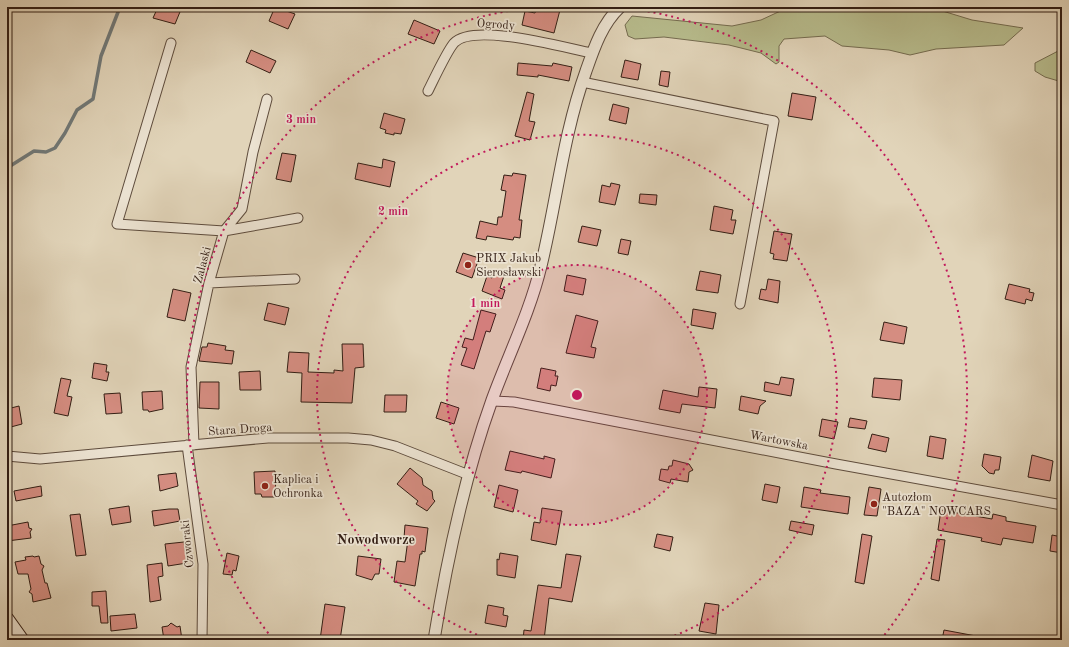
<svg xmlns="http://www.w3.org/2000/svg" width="1069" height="647" viewBox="0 0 1069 647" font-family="'Old Standard TT',serif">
<rect width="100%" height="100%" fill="#e1d4b9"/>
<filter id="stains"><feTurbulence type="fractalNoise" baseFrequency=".005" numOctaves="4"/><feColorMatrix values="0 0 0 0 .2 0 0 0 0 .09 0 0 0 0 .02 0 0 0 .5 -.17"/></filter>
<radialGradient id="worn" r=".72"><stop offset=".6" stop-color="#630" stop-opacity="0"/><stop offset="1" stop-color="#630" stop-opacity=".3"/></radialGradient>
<path fill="#b7bb8c" stroke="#756c50" d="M789,7H908L936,9L972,20L1023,28L1004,45L936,49L910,55L889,50L842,46L825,36L784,39L779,46V62L776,64L761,53L729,45L664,37L635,39L628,36L625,25L632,16L732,26L761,20Z
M1062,49V82L1045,77L1035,71V63Z"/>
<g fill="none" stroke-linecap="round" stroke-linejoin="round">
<path stroke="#717978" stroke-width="3.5" d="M7,168L34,151L46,152L55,148L65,133L77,110L93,99L101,56L120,7"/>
</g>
<path fill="#d58d81" stroke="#331e14" d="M158,7H182L175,24L153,18Z
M275,7L295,14L288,29L269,21Z
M537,7H547L560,10L554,33L522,25L525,11L535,13Z
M414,20L440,31L434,44L408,34Z
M251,50L276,61L270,73L246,62Z
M625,60L641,64L638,80L621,77Z
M518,63L552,66L553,63L572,67L569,81L538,75V77L517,75Z
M661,71L670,72L668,87L659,85Z
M527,92L534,94L529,121L535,122L530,140L515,136Z
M792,93L816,97L812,120L788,116Z
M613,104L629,108L626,124L609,120Z
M384,113L405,119L401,134L394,133V135L385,133L386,130L380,128Z
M282,153L296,155L291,182L276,179Z
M383,159L395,162L390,187L355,179L358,163L382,168Z
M513,173L526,175L519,220H522L520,238L514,237L513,240L487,236L486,240L476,238L480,221L497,225L498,217H502L506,191L501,190L504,175L512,176Z
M611,183L620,185L615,205L599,202L602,185L610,187Z
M640,194L657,195L656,205L639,203Z
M714,206L733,210L731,220H736L733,234L710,230Z
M582,226L601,230L597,246L578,242Z
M774,231L792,234L787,261L773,259L774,254L770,253Z
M621,239L631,241L628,255L618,253Z
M463,253L479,258L472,278L456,272Z
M700,271L721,275L718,293L696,290Z
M494,273L504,276L500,288L505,290L502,299L482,291L487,276L492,278Z
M567,275L586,279L583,295L564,291Z
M768,279L780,281L778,303L759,299L761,289L766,290Z
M1009,284L1030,289L1029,292L1034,293L1032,301L1026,299L1025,304L1005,299Z
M173,289L191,293L185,321L167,317Z
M268,303L289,308L285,325L264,320Z
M693,309L716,313L713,329L691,325Z
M481,310L496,314L490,332L486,331L474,369L461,365L467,348L462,347L465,338L473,340Z
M576,315L598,321L591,347L596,348L594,358L566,353Z
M884,322L907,327L904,344L880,340Z
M208,343L226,346L225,350L234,351L232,364L199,361L202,347H207Z
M342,344H363L364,367L355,368L352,403L301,402L302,373L287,372L289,352L309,353L308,372L334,373V370L343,371Z
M94,363L107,365L106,372H109L107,381L92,378Z
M541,368L556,371L555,376H558L556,386L551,385L550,391L537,388Z
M260,371L261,390H240L239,372Z
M781,377L794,379L791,396L764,391L765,382L779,385Z
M61,378L71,380L67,396L72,397L68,416L54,413Z
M874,378L902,380L900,400L872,397Z
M200,382H219V409L199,408Z
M699,387L717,389L715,408L682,404L680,413L659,409L663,390L698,397Z
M162,391L163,409L149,412L148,410H143L142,392Z
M120,393L122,413L106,414L104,394Z
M385,395H407L406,412H384Z
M741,396L766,401L760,406L758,414L739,410Z
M441,402L459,408L454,424L436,418Z
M19,406L22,424L7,428V409Z
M850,418L867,421L865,429L848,427Z
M822,419L838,422L834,439L819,436Z
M872,434L889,438L886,452L868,448Z
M930,436L946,439L943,459L927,456Z
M510,451L544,459V456L555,459L551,478L522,471L521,473L505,470Z
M984,454L1001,457L999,470H995L994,474L989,473L982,466Z
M1032,455L1053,461L1050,481L1028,477Z
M673,460L689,464L693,470L689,472L688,482L671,479L670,483L659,480L661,469L668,470L669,466H672Z
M410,468L422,478L423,485L432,491L433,499L435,501L427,511L416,504L418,501L397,484Z
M275,471L276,497H262L261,494H255L254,472Z
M176,473L178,486L160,491L158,475Z
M765,484L780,487L777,503L762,500Z
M499,485L518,490L513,512L494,507Z
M41,486L42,496L16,501L14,491Z
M804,487L821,490L820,493L850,497L848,514L801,507Z
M869,487L881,489L877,516L864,515Z
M129,506L131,522L112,525L109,509Z
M542,508L562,511L556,545L531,540L534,522L540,523Z
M169,509H178L180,521L154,526L152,511Z
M941,510L992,519L993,514L1006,517V521L1036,526L1033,543L1003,538L1001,545L981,541L982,538L938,530Z
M80,514L86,555L76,556L70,515Z
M791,521L814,525L812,535L789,530Z
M28,522L29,528L32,529L30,532L31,538L7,541V526Z
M405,525L428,528L425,552L422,551V554H420L415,586L394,582L397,561L405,562L408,539L404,538Z
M657,534L673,537L670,551L654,547Z
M862,534L872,536L864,584L855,582Z
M1052,535L1062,537V553L1050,551Z
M937,539L945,540L939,581L931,579Z
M184,542L187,563L168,566L165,544Z
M227,553L239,556L236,571L233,570L232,575L223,574Z
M500,553L518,556L515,578L497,575V559L499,560Z
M566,554L581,556L572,602L549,598L544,640H523L524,630L531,631L538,585L561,588Z
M33,556L34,557L39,556L41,564L44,566L42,570L45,583H47L51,598L33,602L32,594L29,592L31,589L28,574H18L15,562L26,560L25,557Z
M358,556L381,559L379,574H375L372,580L356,575Z
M162,563L163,576L158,577L161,600L150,602L147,565Z
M106,591L108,623H101L99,606H92V592Z
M705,603L719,605L716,634L699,631Z
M325,604L345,607L340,640H320Z
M488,605L504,608L503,615L508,616L506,627L485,623Z
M135,614L137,628L111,631L110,616Z
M171,623L177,627L180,626L182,640H164L162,627L168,626Z
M944,630L976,636V640H942Z"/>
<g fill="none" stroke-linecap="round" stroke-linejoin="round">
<defs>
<path id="minor" d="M171,43L117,224L224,231L298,218
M582,82L774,121L740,304
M428,91C434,79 447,51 454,43C474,22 565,48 592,53
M209,283L295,279
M492,401L514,402L836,464L1062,505
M187,445L203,564L202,640
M194,445L191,367L209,283L224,231L242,209L253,152L267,99
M7,456L40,459L268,438H348L371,440L395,446L469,475"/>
<path id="tertiary" d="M434,640C447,559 464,478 492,400C508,356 530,312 541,266C557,200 563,135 586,71C594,48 602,24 620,7"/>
<path id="secondary" d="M7,619L22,640"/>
</defs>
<use href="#minor" stroke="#5e4c3d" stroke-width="11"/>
<use href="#tertiary" stroke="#5e4c3d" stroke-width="13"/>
<use href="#secondary" stroke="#331e14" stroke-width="15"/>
<use href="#minor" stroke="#ece3d2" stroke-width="9"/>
<use href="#tertiary" stroke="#ece3d2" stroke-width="11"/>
<use href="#secondary" stroke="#ece3d2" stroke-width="13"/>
</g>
<circle cx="577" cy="395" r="130" fill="#c2185b" fill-opacity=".12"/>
<g fill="none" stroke="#c2185b" stroke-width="2" stroke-dasharray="2 4">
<circle cx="577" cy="395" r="130"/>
<path d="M488 639A260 260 0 1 1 666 639"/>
<path d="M272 638A390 390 0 0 1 536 7M618 7A390 390 0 0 1 882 638"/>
</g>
<g fill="#8f2418" stroke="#ece3d2" stroke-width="1.5">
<circle cx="468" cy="265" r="4"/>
<circle cx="265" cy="486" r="4"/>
<circle cx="874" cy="504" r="4"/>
</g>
<g text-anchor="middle" stroke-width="3.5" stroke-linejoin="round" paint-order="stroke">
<g font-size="12" fill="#331e14" stroke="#ece3d2">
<text transform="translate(496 24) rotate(4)" y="4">Ogrody</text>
<text transform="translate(202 265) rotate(-75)" y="4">Zalaski</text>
<text transform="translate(240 429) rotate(-4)" y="4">Stara Droga</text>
<text transform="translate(779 440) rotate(11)" y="4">Wartowska</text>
<text transform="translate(187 544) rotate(-96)" y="4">Czworaki</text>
</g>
<g font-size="12" fill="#331e14" stroke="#ece3d2" text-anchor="start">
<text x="476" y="262">PRIX Jakub<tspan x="476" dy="14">Sierosławski</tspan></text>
<text x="273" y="483">Kaplica i<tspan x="273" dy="14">Ochronka</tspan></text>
<text x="882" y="501">Autozłom<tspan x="882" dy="14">"BAZA" NOWCARS</tspan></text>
</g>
<g font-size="14" font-weight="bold" fill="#331e14" stroke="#ece3d2">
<text x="376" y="544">Nowodworze</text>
</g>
</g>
<circle cx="577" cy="395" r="6" fill="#c2185b" stroke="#ece3d2" stroke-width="2"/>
<g font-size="12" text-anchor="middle" font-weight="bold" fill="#c2185b" stroke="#ece3d2" stroke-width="3.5" stroke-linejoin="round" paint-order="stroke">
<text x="301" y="123">3 min</text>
<text x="393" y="215">2 min</text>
<text x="485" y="307">1 min</text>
</g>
<rect width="1069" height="647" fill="none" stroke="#e1d4b9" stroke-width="24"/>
<rect x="8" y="8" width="1053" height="631" fill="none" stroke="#331e14" stroke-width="2"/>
<rect x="12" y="12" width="1045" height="623" fill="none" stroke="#331e14"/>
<rect width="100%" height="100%" filter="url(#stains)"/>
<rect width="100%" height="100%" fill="url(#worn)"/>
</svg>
